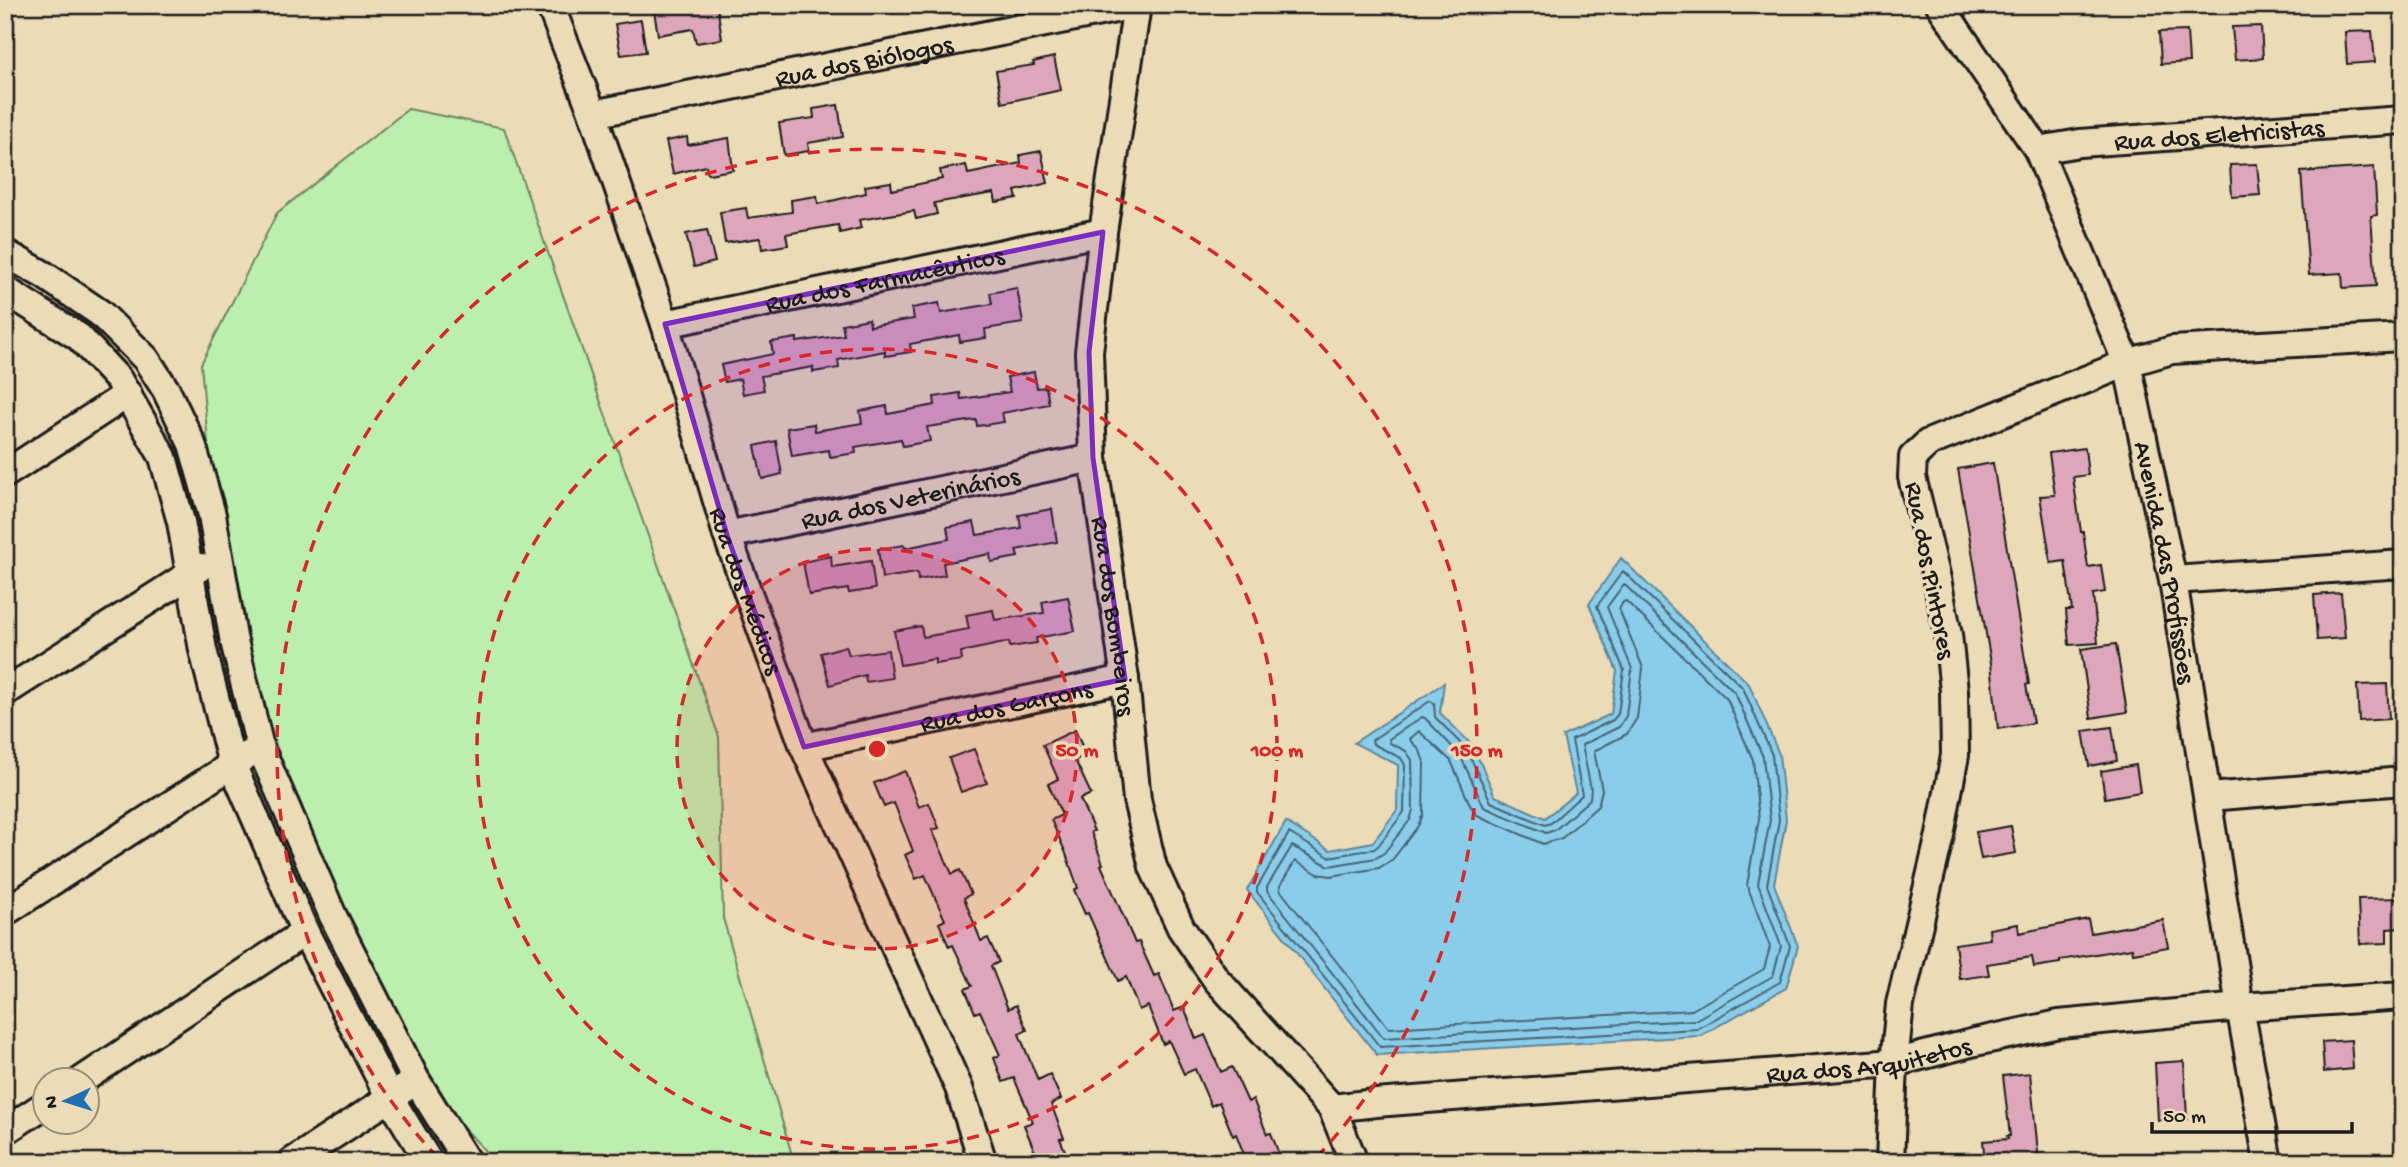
<svg xmlns="http://www.w3.org/2000/svg" width="2408" height="1167" viewBox="0 0 2408 1167" font-family="'Gochi Hand',sans-serif">
<rect width="100%" height="100%" fill="#ecdbb7"/>
<filter id="ink" filterUnits="userSpaceOnUse"><feTurbulence type="fractalNoise" baseFrequency=".0143" numOctaves="2"/><feDisplacementMap in="SourceGraphic" scale="14" xChannelSelector="R" yChannelSelector="G"/><feConvolveMatrix kernelMatrix="1 2 1 2 8 2 1 2 1" color-interpolation-filters="sRGB"/></filter>
<g filter="url(#ink)">
<path fill="#bceead" stroke="#6c8564" stroke-width="2" d="M408,109L504,128L719,737L723,918L794,1162H495L434,1094L333,885L254,734L213,501L201,364L277,213Z"/>
<path fill="#8acdeb" stroke="#5e8698" stroke-width="2" d="M1621,558L1749,684L1779,754L1786,820L1774,884L1798,946L1786,988L1700,1036L1377,1055L1247,890L1286,822L1330,850L1373,842L1397,810L1398,765L1354,743L1444,683L1440,713L1473,746L1495,796L1545,818L1576,793L1563,736L1611,714L1617,671L1589,604Z"/>
<g fill="none" stroke-linecap="round" stroke-linejoin="round">
<path stroke="#48636f" stroke-width="2" d="M1623,571L1743,688L1772,755L1779,820L1767,885L1790,946L1780,982L1697,1029L1380,1047L1257,892V888L1289,833L1329,857L1374,849L1378,846L1404,812L1405,765L1401,758L1373,744L1372,740L1430,701L1434,703L1435,717L1467,750L1491,802L1545,825L1551,823L1582,795L1572,740L1613,720L1618,714L1624,670L1597,606Z
M1624,584L1735,693L1763,757L1770,820L1758,884L1781,946L1773,976L1695,1020L1384,1038L1267,891V887L1292,846L1329,866L1376,858L1384,853L1410,820L1413,810L1412,760L1406,751L1390,743L1389,739L1422,717L1425,718L1460,755L1484,807L1546,833L1555,830L1590,799L1591,789L1582,745L1619,727L1626,716L1632,669L1607,607Z
M1626,601L1727,699L1753,760L1759,819L1747,885L1770,947L1764,969L1692,1010L1389,1028L1280,890V886L1295,861L1318,874L1331,876L1379,868L1393,859L1418,826L1423,814L1424,762L1420,751L1410,739L1419,731L1451,761L1471,807L1477,815L1543,844L1562,838L1598,806L1602,790L1594,751L1627,734L1637,718L1643,668L1619,609L1623,602Z"/>
</g>
<path fill="#dea6bb" stroke="#1c1c1c" stroke-width="2" d="M653,5H681L682,9L717,5L722,39L696,43L693,29L658,35Z
M641,20L646,52L621,55L615,24Z
M2261,26L2263,58L2235,60L2232,27Z
M2187,31L2189,62L2161,64L2159,32Z
M2372,31L2375,62L2347,64L2345,32Z
M1054,57L1061,90L1002,103L996,71L1034,65L1033,62Z
M838,105L843,137L808,143L809,151L784,155L779,123L814,118L813,109Z
M687,137L688,145L729,138L733,170L708,174L706,166L673,174L666,141Z
M1041,151L1048,183L1015,191L1017,198L996,202L994,193L934,203L937,214L916,219L914,211L859,220L861,228L840,233L838,225L786,234L788,245L762,249L760,238L725,243L720,212L746,208L748,218L792,212L791,200L817,196L818,204L866,193L865,186L891,182L892,190L942,179L940,170L966,165L968,174L1021,163L1020,155Z
M2257,164L2260,195L2232,197L2230,165Z
M2374,167L2377,215L2371,216L2376,286L2343,288L2342,273L2309,275L2301,172Z
M707,230L715,262L694,267L686,234Z
M1017,288L1023,323L985,329L986,338L960,342L959,335L910,344L911,352L885,356V351L838,360L839,368L813,372V367L761,376L764,390L743,394L740,379L725,382L721,365L773,354L771,342L797,338V342L844,335L842,324L869,319L870,326L914,319L912,308L939,303L941,313L992,304L990,293Z
M1034,372L1037,388L1046,387L1049,404L1002,413L1004,422L977,426L976,420L927,427L930,441L903,446L901,439L855,447L856,453L830,457L829,450L792,456L787,428L814,424L815,431L862,423L860,411L887,406L888,414L935,405L934,397L960,393L961,399L1010,392L1007,377Z
M776,441L782,474L762,479L755,446Z
M2085,448L2088,475L2073,477L2081,532H2083L2088,567L2101,565L2105,592L2093,594L2098,643L2069,645L2066,610H2072L2065,561L2051,563L2040,496L2055,495L2049,453Z
M1993,463L2029,684L2026,685L2033,723L1998,729L1991,663L1958,469Z
M1052,509L1057,542L1016,550L1018,557L991,562L990,554L943,563L945,575L918,580L917,573L882,578L878,549L904,545L905,548L949,539L947,527L974,522L977,535L1021,528L1019,515Z
M831,556L832,567L871,561L875,589L849,593L848,589L809,595L803,562Z
M2341,593L2345,638L2317,640L2314,595Z
M1068,597L1075,631L1036,638L1037,643L1010,647L1009,642L961,652L962,660L935,664V659L900,665L894,631L921,626L923,637L969,629L966,615L993,610L995,620L1044,613L1042,602Z
M2116,644L2127,712L2091,718L2081,649Z
M846,646L849,655L888,650L892,678L866,682L865,675L830,685L821,653Z
M2387,684L2389,719L2359,721L2357,685Z
M2112,727L2117,761L2089,766L2083,731Z
M1075,730L1086,755L1075,760L1091,794L1080,799L1094,831L1091,832L1103,864L1101,865L1135,943L1139,942L1154,976L1159,974L1174,1011L1184,1007L1196,1039L1205,1035L1221,1072L1232,1067L1248,1102L1253,1099L1267,1134L1271,1133L1282,1162H1247L1236,1134L1233,1136L1219,1102L1211,1106L1195,1069L1184,1074L1169,1041L1163,1044L1148,1006L1139,1010L1126,977L1118,981L1088,913L1085,914L1074,890L1078,888L1065,851L1051,820L1062,815L1048,784L1058,779L1043,745Z
M974,749L987,783L961,792L949,758Z
M2136,765L2140,792L2105,798L2101,771Z
M905,771L919,807L929,803L939,828L932,830L952,874L960,870L971,894L964,898L981,941L988,938L999,962L991,966L1008,1009L1016,1005L1027,1030L1019,1034L1038,1080L1050,1074L1061,1099L1051,1104L1064,1138L1060,1139L1070,1162H1039L1024,1125L1033,1122L1014,1078L1003,1082L994,1058L1000,1055L980,1011L975,1013L965,989L972,986L953,945L949,947L939,923L945,920L925,875L916,879L905,855L913,851L894,803L884,807L874,783Z
M2011,826L2016,853L1981,859L1976,832Z
M2403,898V928L2387,929V943L2360,944L2358,899Z
M2088,919L2091,933L2163,920L2168,947L2133,953L2132,948L2060,960V963L2034,967L2032,957L1987,964L1989,975L1960,979L1955,944L1990,939L1989,929L2018,924L2019,933Z
M2351,1040L2353,1069L2324,1072L2322,1042Z
M2184,1061L2187,1119L2158,1120L2155,1063Z
M2030,1073L2039,1162H1985L1983,1141L2008,1139L2007,1136H2010L2003,1076Z"/>
<g fill="none" stroke-linecap="round" stroke-linejoin="round">
<defs>
<g id="street">
<path id="s1" d="M550,5L593,114L665,324L727,535L804,747L959,1088L983,1162"/>
<path id="s2" d="M1137,5L1103,232L1089,352L1093,458L1125,679L1137,800L1153,867L1181,928L1216,979L1332,1108L1354,1162"/>
<path id="s3" d="M1940,5L2038,150L2127,363L2173,580L2240,1007L2268,1162"/>
<path id="s4" d="M593,114L1135,5"/>
<path id="s5" d="M2038,150L2080,143L2403,120"/>
<path d="M5,253L44,275L100,313L146,359L166,390L192,444L212,515L233,637L260,747L333,916L416,1080L467,1162"/>
<path d="M5,290L79,337L118,379L163,457L181,522L203,650L232,764L305,932L390,1098L429,1162"/>
<path id="s6" d="M665,324L1103,232"/>
<path d="M5,474L128,394"/>
<path id="s7" d="M727,535L1093,458"/>
<path d="M2173,580L2403,564"/>
<path d="M5,692L201,567"/>
<path id="s8" d="M804,747L1125,679"/>
<path d="M2209,797L2403,781"/>
<path d="M5,912L247,755"/>
<path d="M82,1080L305,932"/>
<path id="s9" d="M1332,1108L1376,1103L1894,1063L1975,1042L2059,1024L2240,1007L2403,996"/>
<path d="M5,1131L46,1104"/>
<path d="M292,1162L405,1088"/>
<path d="M1890,1162L1894,1063L1900,1004L1940,835L1955,755L1954,691L1948,635L1937,579L1912,477L1913,457L1928,443L2127,363L2172,350L2403,337"/>
</g>
</defs>
<use href="#street" stroke="#1c1c1c" stroke-width="32"/>
<use href="#street" stroke="#ecdbb7" stroke-width="26"/>
</g>
</g>
<path fill="#7b2cbf" fill-opacity="0.2" stroke="#7b2cbf" stroke-width="5" stroke-linejoin="round" d="M1103,232L1089,352L1093,458L1125,679L804,747L727,535L665,324Z"/>
<circle cx="877" cy="749" r="200" fill="#d62828" fill-opacity=".12"/>
<g fill="none" stroke="#d62828" stroke-width="3.5" stroke-dasharray="12 9">
<circle cx="877" cy="749" r="200"/>
<circle cx="877" cy="749" r="400"/>
<path d="M438 1158A600 600 0 1 1 1316 1158"/>
</g>
<g text-anchor="middle" stroke-width="7" stroke-linejoin="round" paint-order="stroke">
<g font-size="26" fill="#1c1c1c" stroke="#ecdbb7">
<text dy="9" stroke="none"><textPath href="#s4" startOffset="276">Rua dos Biólogos</textPath></text>
<text dy="9" stroke="none"><textPath href="#s5" startOffset="182">Rua dos Eletricistas</textPath></text>
<text dy="9" stroke="none"><textPath href="#s6" startOffset="224">Rua dos Farmacêuticos</textPath></text>
<text dy="9" stroke="none"><textPath href="#s7" startOffset="187">Rua dos Veterinários</textPath></text>
<text dy="9" stroke="none"><textPath href="#s3" startOffset="609">Avenida das Profissões</textPath></text>
<text transform="translate(1932 570) rotate(79)" y="9">Rua dos Pintores</text>
<text dy="9" stroke="none"><textPath href="#s1" startOffset="618">Rua dos Médicos</textPath></text>
<text dy="9" stroke="none"><textPath href="#s2" startOffset="616">Rua dos Bombeiros</textPath></text>
<text dy="9" stroke="none"><textPath href="#s8" startOffset="206">Rua dos Garçons</textPath></text>
<text dy="9" stroke="none"><textPath href="#s9" startOffset="539">Rua dos Arquitetos</textPath></text>
</g>
</g>
<circle cx="877" cy="749" r="10" fill="#d62828" stroke="#ecdbb7" stroke-width="3.5"/>
<g font-size="21" text-anchor="middle" font-weight="bold" fill="#d62828" stroke="#ecdbb7" stroke-width="7" stroke-linejoin="round" paint-order="stroke">
<text x="1077" y="756">50 m</text>
<text x="1277" y="756">100 m</text>
<text x="1477" y="756">150 m</text>
</g>
<rect width="2408" height="1167" fill="none" stroke="#ecdbb7" stroke-width="28"/>
<rect x="14" y="14" width="2380" height="1139" fill="none" stroke="#1c1c1c" stroke-width="2.5" filter="url(#ink)"/>
<g transform="translate(66 1101) rotate(266)"><circle r="33" fill="#ecdbb7" stroke="#998f79" stroke-width="2"/>
<path d="M0-5L12 26L0 18L-12 26Z" fill="#1f6fb2"/>
<text y="-10" font-size="19" font-weight="bold" text-anchor="middle" fill="#1c1c1c">N</text>
</g>
<path d="M2152 1122v10h200v-10" fill="none" stroke="#1c1c1c" stroke-width="3.5"/>
<text x="2163" y="1122" font-size="21" fill="#1c1c1c" stroke="#ecdbb7" stroke-width="5" paint-order="stroke">50 m</text>
</svg>
